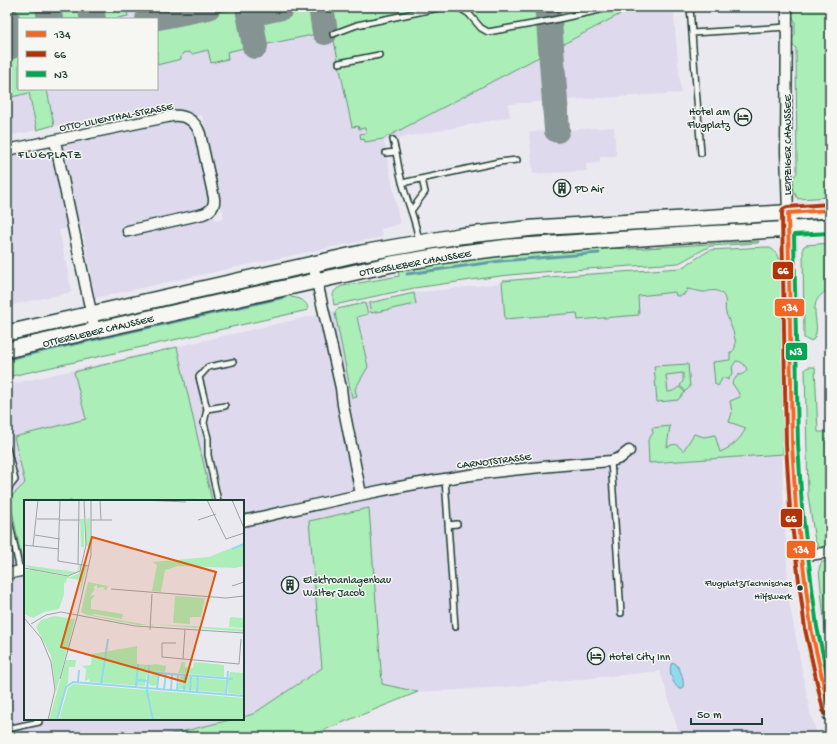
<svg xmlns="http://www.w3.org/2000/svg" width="837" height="744" viewBox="0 0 837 744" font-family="'Gochi Hand',sans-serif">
<rect width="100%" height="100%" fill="#ebe9f0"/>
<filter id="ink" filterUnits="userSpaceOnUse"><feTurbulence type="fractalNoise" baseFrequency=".025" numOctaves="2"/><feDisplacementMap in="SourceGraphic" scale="8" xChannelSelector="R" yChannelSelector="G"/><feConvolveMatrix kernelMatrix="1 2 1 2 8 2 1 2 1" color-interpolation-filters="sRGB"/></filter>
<g filter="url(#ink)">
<path fill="#ded9ed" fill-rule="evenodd" d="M7,7H673L681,93L508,104L510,117L384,141L400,224L381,229L382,237L269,260L95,298L82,226L59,230L72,292L7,306V154L140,127L117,114L7,136ZM19,19H157V89H19ZM202,115L224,218L215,220L196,135L193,128L188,124L183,121L177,120Z
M614,127L616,156L600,157V163L586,164L587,171L533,174L529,132Z
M712,251L781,452L789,601L810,712L818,737H680L660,671L508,687L418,692L382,685L368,508L309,522L322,668L253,714L243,717V501H25V719H234L160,737H7V385L413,293L556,277L682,270Z"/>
<path fill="#abeeb8" stroke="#659676" d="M7,7H40L42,19H19V37L7,39Z
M54,7H83L86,19H57Z
M98,7H126L128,16L112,19H100Z
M255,7H627L628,10L383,139L365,142L364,139L361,140L360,134L366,133L365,128L359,129L358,126L352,127L332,31L263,45Z
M795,7H830V197L798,199L793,190L792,179L796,174L797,172L796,48L792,45V38L795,35V21L792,16V10Z
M240,8L248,47L227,52L228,59L211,63L208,50L192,54L189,52L183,53L181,57V59L157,65V24Z
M19,52V89H52L47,90L54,125L37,130L29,93L7,98V55Z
M758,222L716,225L683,230L390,258L427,248L489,238Z
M759,241L758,243L710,246L679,263L541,272L500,276L414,288L334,305C332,295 332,290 342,286L399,276L398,268L503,253L596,246L612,248L629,249Z
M830,243V261L829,262V287C825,293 819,295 816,302C812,314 821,330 813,340L809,341L804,338L803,247L806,245Z
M766,247C777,249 778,257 780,266L783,454L649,463L648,440L653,433L652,428L670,426L667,447C675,443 677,443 683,451L694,434L704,437L715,435L720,452C732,447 740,440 746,428L729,422L732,413L730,401L740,397L738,392L732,383L738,375C743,375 745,373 747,369C744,364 741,361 736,361L732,367L733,372L728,380L723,377L718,386L715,384L713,362L730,360V353C743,348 729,323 726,313C724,306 728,298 721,293C714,288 709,292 703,292C698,291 693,290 687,289V292L684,293V295L676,296L675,292L638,296L639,315L578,320L577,313L505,319L502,281L561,276L681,268L710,250Z
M285,276L286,282L113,320L107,318Z
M289,292L291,297C299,298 308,301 308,310L7,377V356Z
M414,293L416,304L371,313L369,303Z
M365,303L368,314L357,317L368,367L355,389L357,397L352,398L335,313L337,309Z
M177,347L212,501H25V562L21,557L10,498L25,483L14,437L86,419L74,372Z
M688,364L690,387L686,391L680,386L683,381V373L666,375L668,392L673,391L679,387L685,392L678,400L657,402L654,366Z
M809,367H815L818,432H829L830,453V548L819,550L818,546L815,541L808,495L805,369Z
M369,508L382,684L418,692L307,737H160L234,719H243V717L253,714L322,668L309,521Z
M825,561H830V657L825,630L819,569L821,563Z"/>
<path fill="#90daf0" stroke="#639ba5" d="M675,663C681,670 684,678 683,687L679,689C672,682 669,674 671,664Z"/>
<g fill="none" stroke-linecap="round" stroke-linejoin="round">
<path stroke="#639ba5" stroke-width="3" d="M407,274L500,261L599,253
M7,359L285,297"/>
<path stroke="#859392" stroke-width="26" d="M48,7L50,19
M90,7L93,19
M248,7L255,46
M321,7L325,32
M547,7L549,21L557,130
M249,14L282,7
M7,19L12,46
M148,19L208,7"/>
<defs>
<path id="service" d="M458,7L469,14L481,28L488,32L549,21L614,7
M690,7L701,153
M692,33L787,27
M333,34L357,25L443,7
M339,63L379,55
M393,140L396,152
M386,153L396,152C398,164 400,177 404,189C409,207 417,224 419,242
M402,183L499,162L517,160
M411,211L425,192L422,179
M225,406L207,409L199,377L208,367L233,362
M207,409L204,423L208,438V455L218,501
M7,448L15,480L7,490
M611,461L621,613
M445,479L455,627
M7,511L20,571
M448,525L457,524
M7,729L39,722V719"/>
<path id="minor" d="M787,7L786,151L788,213
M55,141L95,331
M7,150L172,116C185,114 196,121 200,134L214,198C215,206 211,211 203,214L128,231
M313,264L341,388L343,405L361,494
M243,521C314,505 385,488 457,477C508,469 559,465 611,461L620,458L629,451
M802,556L830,552
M7,574L25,570"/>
<path id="secondary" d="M788,220L792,444L796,509L811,628L819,666L830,713
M7,333L362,253L419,243L459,236L534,228L830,210
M7,350L347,274L392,264L446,255L509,247L686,235L830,227"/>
</defs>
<use href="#service" stroke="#1f3d34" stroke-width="8"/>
<use href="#minor" stroke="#1f3d34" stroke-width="13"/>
<use href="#secondary" stroke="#1f3d34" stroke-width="18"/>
<use href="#service" stroke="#f6f6f2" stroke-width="5"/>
<use href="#minor" stroke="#f6f6f2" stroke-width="10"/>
<use href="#secondary" stroke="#f6f6f2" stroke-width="15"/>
<defs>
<path id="bus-1" d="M830,210L788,213L792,444L796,509L811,628L830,713"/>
<path id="bus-2" d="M824,714L805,629L790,509L786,444L782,213L783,209L787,207L830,204"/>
<path id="bus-3" d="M830,233L794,235L798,444L802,508L817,627L830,687"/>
</defs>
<use href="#bus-1" stroke="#f6f6f2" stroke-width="7"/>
<use href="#bus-2" stroke="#f6f6f2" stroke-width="7"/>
<use href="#bus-3" stroke="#f6f6f2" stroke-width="7"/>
<use href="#bus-1" stroke="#f26522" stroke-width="4"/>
<use href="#bus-2" stroke="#b13407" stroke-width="4"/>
<use href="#bus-3" stroke="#00a651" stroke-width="4"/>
</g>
</g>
<defs>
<symbol id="hotel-ring" viewBox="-11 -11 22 22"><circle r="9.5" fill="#f6f6f2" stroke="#1f3d34" stroke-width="1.5"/><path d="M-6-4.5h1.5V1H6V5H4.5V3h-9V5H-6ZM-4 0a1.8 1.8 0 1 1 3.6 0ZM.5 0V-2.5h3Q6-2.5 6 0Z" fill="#1f3d34"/></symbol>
<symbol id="building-ring" viewBox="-11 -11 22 22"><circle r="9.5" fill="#f6f6f2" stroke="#1f3d34" stroke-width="1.5"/><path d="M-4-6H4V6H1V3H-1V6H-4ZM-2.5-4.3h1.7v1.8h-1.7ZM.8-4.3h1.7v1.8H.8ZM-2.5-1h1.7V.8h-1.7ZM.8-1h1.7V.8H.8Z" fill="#1f3d34"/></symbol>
</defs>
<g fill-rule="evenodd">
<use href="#hotel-ring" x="733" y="107" width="20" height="20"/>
<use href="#building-ring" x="552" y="178" width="20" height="20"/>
<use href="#building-ring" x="280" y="575" width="20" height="20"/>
<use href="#hotel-ring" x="586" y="646" width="20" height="20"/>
</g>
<circle fill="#1f3d34" stroke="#f6f6f2" stroke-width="1.5" cx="800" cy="588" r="3.5"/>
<g text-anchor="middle" stroke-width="3" stroke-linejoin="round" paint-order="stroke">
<g font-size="10" fill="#1f3d34" stroke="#f6f6f2" text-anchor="end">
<text x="792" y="586">Flugplatz/Technisches<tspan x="792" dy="13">Hilfswerk</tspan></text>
</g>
<g font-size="11" fill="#1f3d34" stroke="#f6f6f2" text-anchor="start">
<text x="730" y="115" text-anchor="end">Hotel am<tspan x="730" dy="13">Flugplatz</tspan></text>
<text x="575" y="192">PD Air</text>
<text x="303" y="583">Elektroanlagenbau<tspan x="303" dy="13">Walter Jacob</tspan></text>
<text x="609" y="660">Hotel City Inn</text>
</g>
<g font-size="11" fill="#1f3d34" stroke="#f6f6f2">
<text transform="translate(116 116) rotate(-11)" y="4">OTTO-LILIENTHAL-STRASSE</text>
<text transform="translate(787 145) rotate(-90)" y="4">LEIPZIGER CHAUSSEE</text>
<text transform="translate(415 262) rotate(-10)" y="4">OTTERSLEBER CHAUSSEE</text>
<text transform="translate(98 330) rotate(-13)" y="4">OTTERSLEBER CHAUSSEE</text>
<text transform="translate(494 460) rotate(-7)" y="4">CARNOTSTRASSE</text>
</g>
<g font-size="12" letter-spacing="1" fill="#1f3d34" stroke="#f6f6f2">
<text x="50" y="158">FLUGPLATZ</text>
</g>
</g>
<g transform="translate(24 500)">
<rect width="220" height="220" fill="#ebe9f0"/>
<path d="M66,18V46H62V19ZM56,19H60V47H57ZM220,43V66L211,68L154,66L141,70L137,92L128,91L133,65L128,62L185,57ZM0,65L53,72L55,65H58L53,72L45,75L9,70ZM60,66H63L56,94L57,80L43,78L42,83L40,82V94L35,109L20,112L9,118L0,114V69L46,77L54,74ZM64,82L84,86L82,91L79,87L73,88V85L69,87L71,89L66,96L71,95L67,100V109L99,114L98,119L71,114L67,115L124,125H114L63,115L57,112ZM151,96L181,98L177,117H166V124L149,123ZM220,112V128L205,127L206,117L219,118ZM30,116L51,119L32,192L27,156L12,127L17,120ZM127,124L220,129V132L128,124L129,127ZM113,146V164L124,165L121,186L66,182L65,179L61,181L62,169L58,166L67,165L68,154ZM42,160H52L51,167H45L44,183L32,220H25ZM158,162H161V167L169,168L170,162L200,165V177L154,173ZM132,164L142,166L141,172L125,171L126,165ZM206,172L220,173V195L204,193V180L209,178H205ZM123 180a6 6 0 1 1 12 0a6 6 0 1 1-12 0ZM156,176L202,180L201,193L154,189ZM49,184L220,198V220H35L44,188Z" fill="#abeeb8"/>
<path fill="none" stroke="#90daf0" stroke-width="2" d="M208,49L220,44M125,165L123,191L129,220M124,172L209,179M112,180L124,181M54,182L55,170M77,184L84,139M112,187L114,164M133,189L135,173M140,189L142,173M147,190L148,174M153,191L154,175M160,191L161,175M166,192L167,176M173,192L174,176M202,195L204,171M33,220L42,187L49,182L220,196"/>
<path fill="none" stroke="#99a4a5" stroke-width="1" d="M36,0L34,61L65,66M76,0L77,20M118,0L162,2M183,0L202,39L220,33M208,0L220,28M13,19H36M36,20H56M67,20H88M174,20L192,14M11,35L36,39M0,45L35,49M9,46L14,0M54,64L55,0M0,68L44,76L56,71L62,45L60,0M208,86L220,82M87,89L202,98L220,96M53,117L67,55V0M0,118L17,138L27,162L31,190L24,220M7,124L22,115L37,112L111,126L220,133M126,130L128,94M152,143H138V157L215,164L217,139M159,159L161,129M36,179L53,117"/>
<path fill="#de580e" fill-opacity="0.15" stroke="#de580e" stroke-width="2" d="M68,37L192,72L161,182L37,147Z"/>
<rect width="220" height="220" fill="none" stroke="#1f3d34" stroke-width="2"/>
</g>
<g stroke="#f6f6f2" stroke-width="1.5">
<rect x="772" y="261" width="22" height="19" rx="4" fill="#b13407"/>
<rect x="774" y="298" width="31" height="19" rx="4" fill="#f26522"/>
<rect x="785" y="342" width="23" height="19" rx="4" fill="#00a651"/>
<rect x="780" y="508" width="23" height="20" rx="4" fill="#b13407"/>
<rect x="786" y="540" width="30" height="19" rx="4" fill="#f26522"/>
</g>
<g font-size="11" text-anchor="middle" font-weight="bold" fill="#fff">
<text x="783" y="274">66</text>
<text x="790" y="311">134</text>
<text x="796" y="355">N3</text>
<text x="791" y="522">66</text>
<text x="801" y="553">134</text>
</g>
<rect width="837" height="744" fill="none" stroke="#f6f6f2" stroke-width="24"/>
<rect x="12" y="12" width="813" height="720" fill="none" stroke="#1f3d34" stroke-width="1.5" filter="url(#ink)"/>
<rect x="18" y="18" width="140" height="72" fill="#f6f6f2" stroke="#a0aca6"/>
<rect x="26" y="31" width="20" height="6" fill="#f26522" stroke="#a0aca6"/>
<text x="54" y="38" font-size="12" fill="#1f3d34">134</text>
<rect x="26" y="51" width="20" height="6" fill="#b13407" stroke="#a0aca6"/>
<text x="54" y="58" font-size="12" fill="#1f3d34">66</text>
<rect x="26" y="71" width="20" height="6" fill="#00a651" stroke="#a0aca6"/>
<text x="54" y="78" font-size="12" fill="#1f3d34">N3</text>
<path d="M691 718v6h71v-6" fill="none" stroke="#1f3d34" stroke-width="2"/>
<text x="697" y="718" font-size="12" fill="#1f3d34" stroke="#f6f6f2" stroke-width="3" paint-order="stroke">50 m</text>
</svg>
